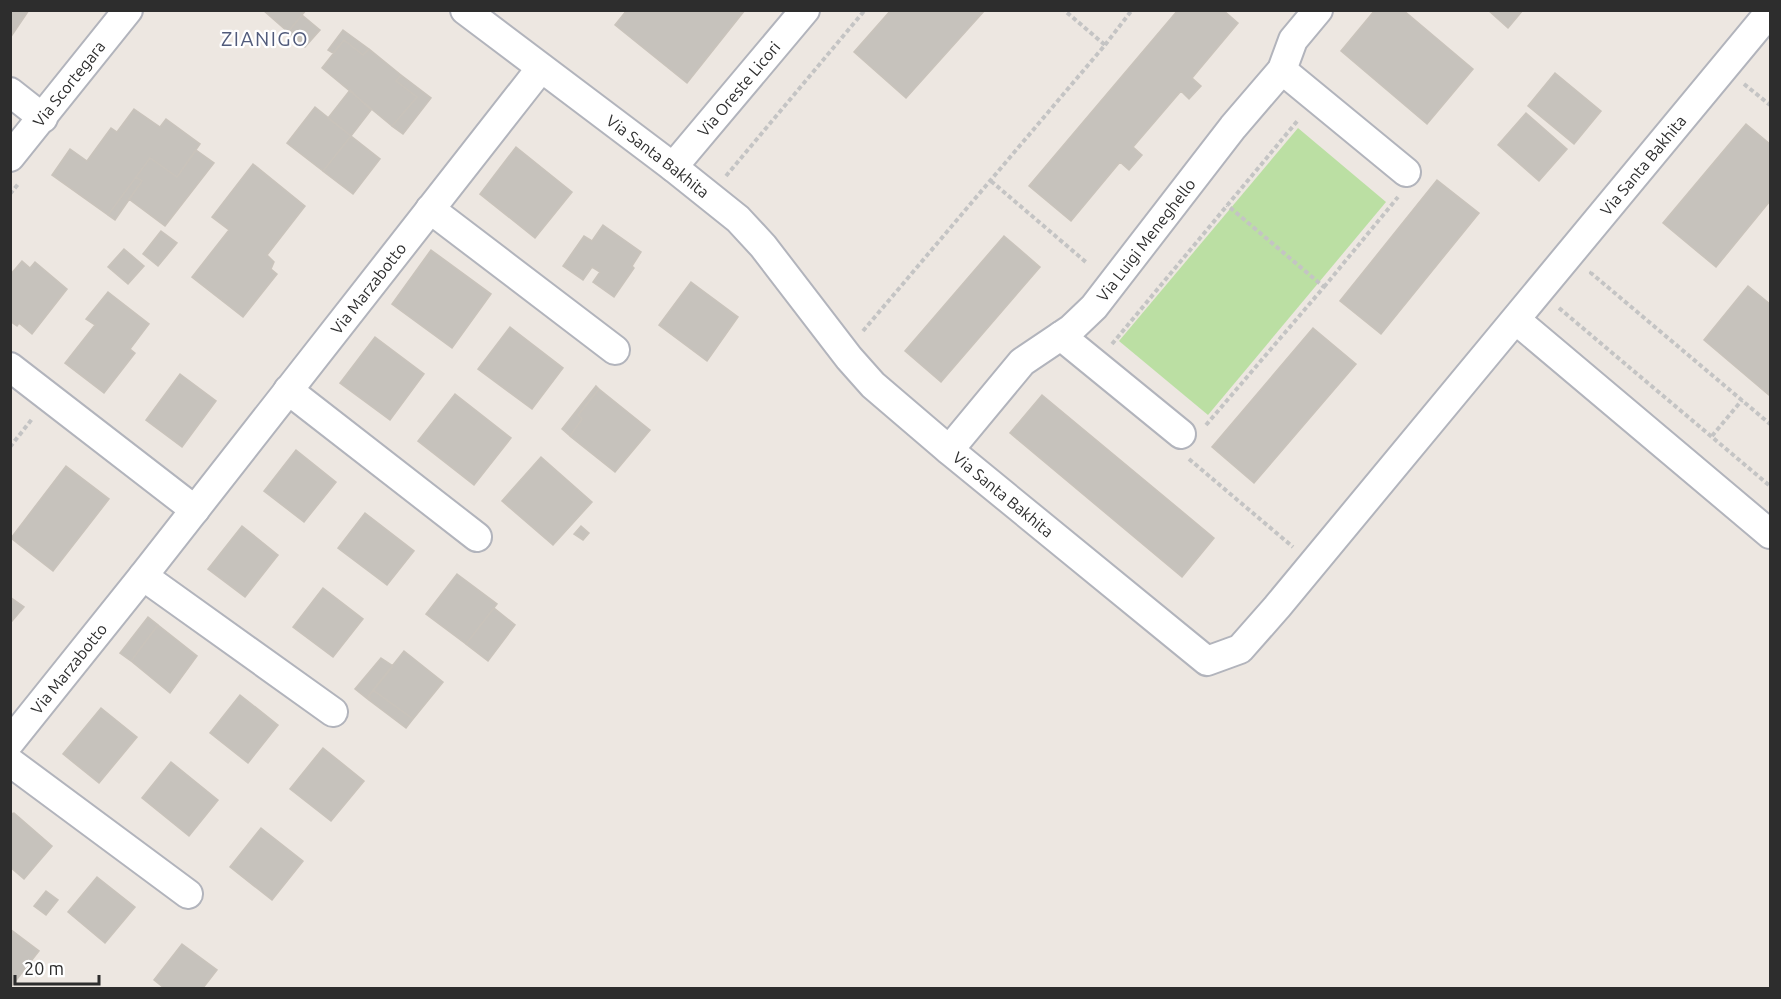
<svg xmlns="http://www.w3.org/2000/svg" width="1781" height="999" viewBox="0 0 1781 999" font-family="Ubuntu,sans-serif">
<rect width="100%" height="100%" fill="#ede7e1"/>
<path fill="#bbdfa3" d="M1298,128L1386,202L1208,415L1119,341Z"/>
<path fill="#c6c2bc" stroke="#c9c3bb" stroke-width="1.5" d="M10,10H29L10,38Z
M263,10H306L288,32Z
M627,10H745L687,83L615,25Z
M891,10H985L906,98L854,52Z
M1178,10H1223L1238,23L1192,78L1201,86L1189,99L1181,91L1133,147L1142,155L1129,170L1120,162L1071,221L1029,186Z
M1375,10H1403L1473,69L1427,124L1341,51Z
M1488,10H1523L1508,28Z
M302,15L320,30L305,47L288,32Z
M343,30L369,49L363,55L344,40L333,53L328,50Z
M344,40L363,55L369,49L401,75L396,81L417,97L392,126L322,68Z
M1555,73L1601,111L1574,144L1528,106Z
M401,75L431,98L403,134L392,126L417,97L396,81Z
M350,90L371,110L351,136L328,118Z
M315,107L351,136L323,171L287,143Z
M134,109L160,127L166,119L200,144L177,177L150,158L108,215L52,175L70,149L87,161L111,128L117,132Z
M1526,113L1567,149L1539,181L1498,145Z
M1746,124L1770,144V201L1716,267L1663,223Z
M351,136L380,159L353,194L323,171Z
M516,147L572,192L535,238L480,194Z
M196,150L214,163L165,226L129,199L142,181L136,177L150,158L177,177Z
M253,164L305,206L267,255L274,262L271,269L277,274L243,317L192,277L229,230L212,217Z
M136,177L142,181L115,220L108,215Z
M1437,180L1479,213L1381,334L1340,301Z
M603,225L641,252L632,266L634,268L614,297L593,282L600,272L592,267L583,280L563,266L584,236L592,241Z
M161,231L177,243L158,266L143,254Z
M1004,236L1040,267L941,382L905,351Z
M124,249L144,266L128,284L108,267Z
M431,250L491,294L452,348L392,304Z
M22,261L30,268L35,262L67,289L32,334L19,323L17,326L10,321V275Z
M691,282L738,317L707,361L659,325Z
M1748,286L1770,304V396L1704,340Z
M108,292L149,324L130,349L135,353L104,393L65,363L95,325L86,319Z
M510,327L563,368L532,409L478,369Z
M1313,328L1356,364L1254,483L1212,447Z
M375,337L424,374L390,420L340,383Z
M180,374L216,401L182,447L146,420Z
M596,386L599,389L578,415L582,419L570,436L562,429Z
M599,389L650,430L615,472L570,436L582,419L578,415Z
M455,394L511,438L474,485L418,441Z
M1042,395L1214,538L1182,577L1010,433Z
M296,450L336,482L304,522L264,491Z
M541,457L592,502L553,545L502,501Z
M66,466L109,499L53,571L11,538Z
M365,513L414,551L387,585L338,548Z
M242,526L278,555L245,597L208,569Z
M581,526L589,533L583,540L574,534Z
M457,574L497,604L466,644L426,614Z
M323,588L363,619L333,657L293,627Z
M10,597L24,607L12,621L10,620Z
M494,608L515,625L488,661L466,644Z
M148,617L158,625L131,661L120,653Z
M158,625L197,656L170,693L131,661Z
M404,651L443,682L413,719L373,690Z
M381,658L393,666L368,697L370,698L369,700L355,689Z
M373,690L413,719L406,728L369,700L370,698L368,697Z
M240,695L278,725L248,763L210,733Z
M101,708L137,737L99,783L63,754Z
M323,748L364,781L331,821L290,789Z
M171,762L218,800L189,836L142,798Z
M14,813L52,846L24,879L10,867V814Z
M261,828L303,861L272,900L230,867Z
M97,877L135,907L105,943L68,912Z
M46,891L58,900L46,915L34,906Z
M10,929L39,951L10,988Z
M182,944L217,970L203,988H164L154,980Z"/>
<g fill="none" stroke-linecap="round" stroke-linejoin="round">
<defs>
<g id="minor">
<path id="s1" d="M465,10L673,167L738,219L763,246L849,358L873,385L949,450L1207,661L1240,649L1277,607L1770,12"/>
<path d="M1282,70L1406,172"/>
<path d="M10,92L43,118"/>
<path id="s2" d="M10,157L128,10"/>
<path id="s3" d="M673,167L805,10"/>
<path d="M430,209L615,350"/>
<path d="M1516,320L1770,534"/>
<path d="M1061,336L1181,434"/>
<path d="M10,367L195,510"/>
<path d="M288,390L477,537"/>
<path id="s4" d="M949,450L1022,362L1071,329L1094,307L1233,127L1282,70L1293,40L1318,10"/>
<path d="M143,576L333,712"/>
<path id="s5" d="M10,742L143,576L541,68"/>
<path d="M10,762L188,894"/>
</g>
</defs>
<use href="#minor" stroke="#b2b4bc" stroke-width="32"/>
<path stroke="#c4c4c4" stroke-width="4" stroke-dasharray="4.5 3" stroke-linecap="butt" d="M1105,45L1132,10
M1744,84L1770,105
M726,176L865,10
M991,181L1087,263
M10,194L19,183
M1592,272L1591,273L1770,424
M1324,287L1398,197
M1559,308L1770,486
M863,331L1105,45L1064,10
M1112,344L1299,119
M1206,425L1324,287L1227,205
M1712,436L1742,400
M10,447L32,419
M1189,459L1293,547"/>
<use href="#minor" stroke="#fff" stroke-width="28"/>
</g>
<g text-anchor="middle" stroke-width="4.5" stroke-linejoin="round" paint-order="stroke">
<g font-size="16" fill="#2d2d2d" stroke="#fff">
<text dy="6" stroke="none"><textPath href="#s2" startOffset="94">Via Scortegara</textPath></text>
<text dy="6" stroke="none"><textPath href="#s3" startOffset="102">Via Oreste Licori</textPath></text>
<text dy="6" stroke="none"><textPath href="#s1" startOffset="242">Via Santa Bakhita</textPath></text>
<text dy="6" stroke="none"><textPath href="#s1" startOffset="1656">Via Santa Bakhita</textPath></text>
<text dy="6" stroke="none"><textPath href="#s4" startOffset="290">Via Luigi Meneghello</textPath></text>
<text dy="6" stroke="none"><textPath href="#s5" startOffset="578">Via Marzabotto</textPath></text>
<text dy="6" stroke="none"><textPath href="#s1" startOffset="728">Via Santa Bakhita</textPath></text>
<text dy="6" stroke="none"><textPath href="#s5" startOffset="94">Via Marzabotto</textPath></text>
</g>
<g font-size="20" letter-spacing="1.5" fill="#515b7b" stroke="#fff">
<text x="265" y="46">ZIANIGO</text>
</g>
</g>
<rect width="1781" height="999" fill="none" stroke="#2d2d2d" stroke-width="24"/>
<path d="M15 975v9h84v-9" fill="none" stroke="#2d2d2d" stroke-width="3"/>
<text x="24" y="975" font-size="18" fill="#2d2d2d" stroke="#ffffff" stroke-width="4.5" paint-order="stroke">20 m</text>
</svg>
